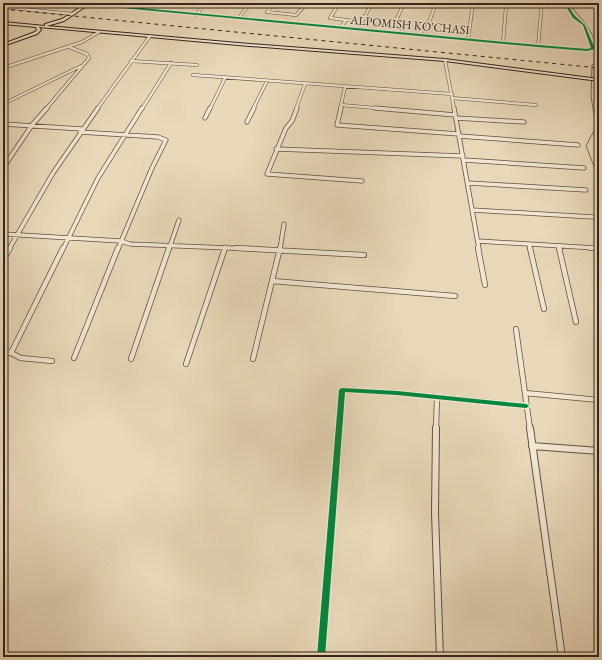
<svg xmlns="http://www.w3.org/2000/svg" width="602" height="660" viewBox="0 0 602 660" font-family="'EB Garamond',serif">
<rect width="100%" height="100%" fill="#e8d8b9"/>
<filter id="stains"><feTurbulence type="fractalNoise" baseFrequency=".005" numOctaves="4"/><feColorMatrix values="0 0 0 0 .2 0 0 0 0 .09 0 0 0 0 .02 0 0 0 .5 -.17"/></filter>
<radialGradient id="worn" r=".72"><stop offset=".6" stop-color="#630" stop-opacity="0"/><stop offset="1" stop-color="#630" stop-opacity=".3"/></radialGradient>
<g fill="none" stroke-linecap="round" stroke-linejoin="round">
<path stroke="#7a6a5a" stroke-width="1" d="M568,3L585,23L599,46
M599,61L592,65L591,96L596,127L586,146L595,169L599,198"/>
<defs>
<path id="minor-far3" d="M79,3L538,46L587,50L593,49L584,25L574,17L565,3
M274,3L267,12L296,15L307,3
M339,3L330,18L346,20L340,28
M3,7L73,14
M196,15L205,3
M241,18V15L250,3
M346,20L362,22L372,3
M401,34L403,26L394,25L404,3
M424,36L436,3
M468,40L473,3
M503,43L506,6L508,3H514
M538,46L542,3
M445,60L454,109
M131,61L197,65
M3,68L82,42L99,32
M193,75L452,94
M452,98L536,105
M3,104L81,66
M341,105L386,109
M46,109L89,58L87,54L69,47
M97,109L150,36
M142,109L171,63
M210,109L225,78
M253,109L267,81
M296,109L305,84
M340,109L345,87"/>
<path id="minor-far2" d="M297,108L292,121L286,128L267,174L362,181
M341,108L337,125L459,134
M375,108L455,115
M454,108L479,249
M205,118L210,108
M456,118L524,122
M247,122L254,108
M3,124L82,129
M80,132L158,137L166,140L152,168L118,249
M459,136L578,145
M276,149L463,156
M464,160L584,168
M3,168L32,125L47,108
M468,183L586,190
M472,210L593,217
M3,234L121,241L130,244L254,249
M478,241L596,248
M529,244L530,249
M559,246L560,249
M9,249L53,173L98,108
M63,249L98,178L142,108
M169,249L179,220
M224,249L225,247
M280,249L284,224"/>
<path id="minor-far1" d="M236,248L364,255
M478,248L485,285
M530,248L544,309
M559,248L576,322
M590,248H596
M3,260L10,248
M272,281L455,296
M516,329L530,429
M3,352L11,353L21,358L52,361
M11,353L63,248
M74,358L118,248
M131,359L169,248
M253,359L280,248
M186,364L225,248
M525,393L599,400
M339,429L342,390L397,393L526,406
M436,429L437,397"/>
<path id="minor" d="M436,428L435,513L440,657
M530,428L562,657
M532,446L599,451
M321,657L339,428"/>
<path id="secondary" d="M87,3H91L64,21L47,26L238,43L445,59L599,79V81L445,61L238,45L39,27L41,30L37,34L3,46V44L35,32L37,30L36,27L3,24V22L45,26V24L62,19Z"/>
</defs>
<use href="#minor-far3" stroke="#605043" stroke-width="3.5"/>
<use href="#minor-far2" stroke="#605043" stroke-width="5"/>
<use href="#minor-far1" stroke="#605043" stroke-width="6"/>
<use href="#minor" stroke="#605043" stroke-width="8"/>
<use href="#secondary" stroke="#33231c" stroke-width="2"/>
<use href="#minor-far3" stroke="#f0e6d2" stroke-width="2.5"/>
<use href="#minor-far2" stroke="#f0e6d2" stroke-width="3.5"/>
<use href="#minor-far1" stroke="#f0e6d2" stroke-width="4.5"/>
<use href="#minor" stroke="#f0e6d2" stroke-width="6"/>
<use href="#secondary" fill="#f0e6d2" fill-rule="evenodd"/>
<path stroke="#33231c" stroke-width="1" stroke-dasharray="4 4" stroke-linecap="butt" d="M3,9L599,68"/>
<defs>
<path id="cycleway" d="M78,3H88L538,45L587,49L591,48L583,25L573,18L564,3H566L575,16L585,25L595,49L587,51L538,47L79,4Z
M342,388L397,391L526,404L528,405L529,406L528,407L526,408L397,395L345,392L325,657H317L339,390L340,389Z"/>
</defs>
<use href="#cycleway" stroke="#f0e6d2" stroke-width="3"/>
<use href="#cycleway" fill="#00873e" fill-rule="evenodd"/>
</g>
<g text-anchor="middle" stroke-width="3" stroke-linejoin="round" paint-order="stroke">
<g font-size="12" fill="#33231c" stroke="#f0e6d2">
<text transform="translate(410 25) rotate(5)" y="4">ALPOMISH KO'CHASI</text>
</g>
</g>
<rect width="602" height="660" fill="none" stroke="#e8d8b9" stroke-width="16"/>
<rect x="4" y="4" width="594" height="652" fill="none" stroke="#33231c" stroke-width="2"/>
<rect x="8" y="8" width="586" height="644" fill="none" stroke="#33231c"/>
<rect width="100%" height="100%" filter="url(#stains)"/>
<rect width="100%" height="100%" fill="url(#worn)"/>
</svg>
